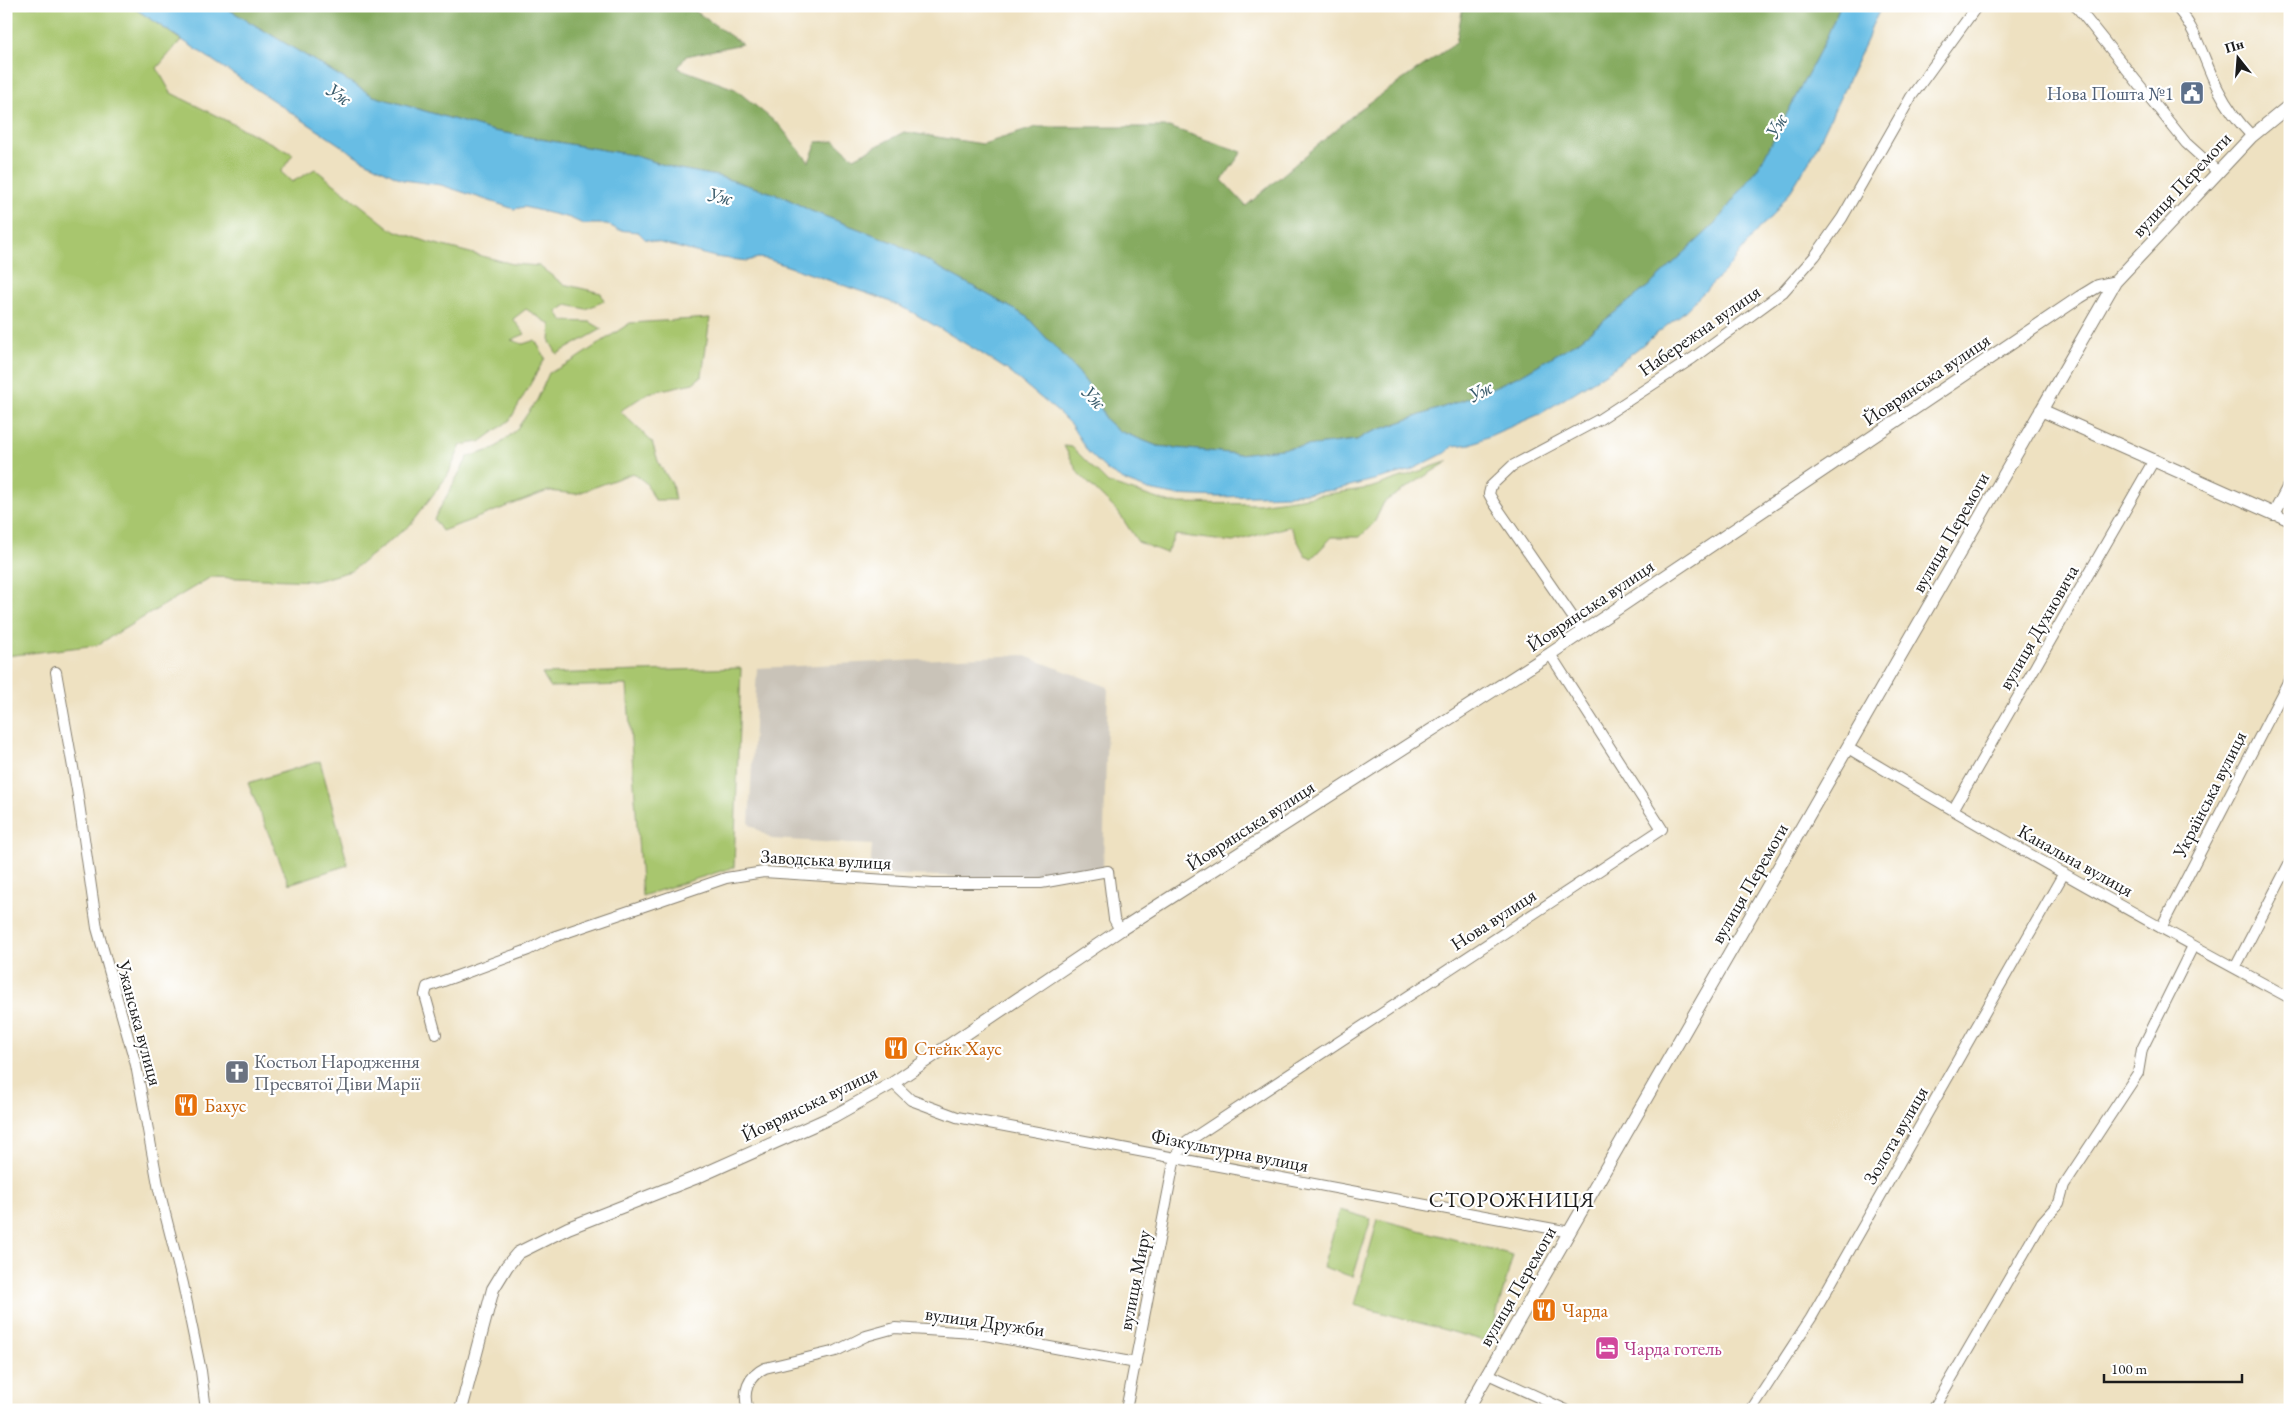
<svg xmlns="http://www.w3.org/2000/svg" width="2296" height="1416" viewBox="0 0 2296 1416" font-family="'EB Garamond',serif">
<rect width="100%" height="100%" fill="#fff"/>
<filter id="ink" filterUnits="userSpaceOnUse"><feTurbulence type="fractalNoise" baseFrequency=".02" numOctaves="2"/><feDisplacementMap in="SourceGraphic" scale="10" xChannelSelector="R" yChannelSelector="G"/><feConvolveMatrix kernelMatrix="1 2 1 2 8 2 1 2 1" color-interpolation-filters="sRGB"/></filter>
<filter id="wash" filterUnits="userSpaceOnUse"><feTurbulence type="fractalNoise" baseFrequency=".0096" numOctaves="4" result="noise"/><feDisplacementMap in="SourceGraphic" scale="20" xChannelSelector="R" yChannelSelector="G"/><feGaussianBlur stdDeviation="1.12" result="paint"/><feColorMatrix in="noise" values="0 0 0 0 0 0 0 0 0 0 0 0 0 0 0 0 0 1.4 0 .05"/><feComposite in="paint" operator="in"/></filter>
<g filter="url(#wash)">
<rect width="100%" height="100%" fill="#eee1c1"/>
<path fill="#c9c3b8" d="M1022,655L1108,687L1103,868L1043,879L870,874L872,845L772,839L749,824L757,668Z"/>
<path fill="#a8c66e" stroke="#627145" d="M6,6H131L181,40L157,68L171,93L293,154L281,172L292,182L315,169L391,229L428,242L513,264L539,266L563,284L601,293L604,301L586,309L567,305L557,312L563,321L590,322L602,329L557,354L550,342L551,325L526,309L513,319L525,334L511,340L523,344L535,340L545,358L510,420L480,442L461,445L448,475L410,525L351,571L315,581L211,577L97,645L6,656Z
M710,318L702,376L693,383L648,393L620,411L652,442L659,464L672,484L675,500H655L646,483L633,473L576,494L548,491L442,531L434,519L468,457L494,449L516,430L537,400L549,373L571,362L630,323Z
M1064,446L1072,447L1108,483L1171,503L1259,504L1370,488L1449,461L1384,502L1374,523L1360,537H1332L1312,558L1305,555L1290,526L1233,542L1175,535L1166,553L1138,542L1118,512L1079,474Z
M741,668L734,867L642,896L627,685L550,687L542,674Z
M320,761L348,865L289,884L248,783Z
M1340,1210L1371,1219L1353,1277L1323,1267Z
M1378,1219L1513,1255L1489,1342L1354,1305Z"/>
<path fill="#86ab61" stroke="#51643e" d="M223,6H688L742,44L686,56L678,68L735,89L780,126L809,162L817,142L835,141L854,158L904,132L983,144L1037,127H1169L1242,152L1222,180L1246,206L1359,110L1456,43L1463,6H1840L1825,41L1760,165L1715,224L1651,284L1577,342L1521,375L1469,398L1367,434L1357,440L1239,454L1157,446L1117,430L1105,419L1097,397L1079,373L1026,316L893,242L811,211L782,196L717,176L674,168L632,155L494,131L373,96Z"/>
<path fill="#68bde4" stroke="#426c80" d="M131,6H223L373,96L494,131L632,155L674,168L717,176L782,196L811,211L893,242L1026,316L1079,373L1097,397L1105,419L1117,430L1157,446L1239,454L1357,440L1367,434L1469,398L1521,375L1577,342L1651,284L1715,224L1760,165L1825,41L1840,6H1881C1877,19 1870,25 1868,38L1814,153L1792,189L1772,217L1759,228L1729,267L1684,312L1612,369L1540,414L1471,444L1453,446L1445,453L1409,471L1334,490L1288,495L1219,497L1174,495L1149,490L1127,482L1108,471L1088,452L1071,425L1059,413L1007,370L976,350L910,311L886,300L767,259L758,258L747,261L715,257L645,239L638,232L618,230L607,224H583L570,218L524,207L514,209L441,185L403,180L361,159Z"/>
</g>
<g filter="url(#ink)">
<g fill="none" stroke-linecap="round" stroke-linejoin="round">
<defs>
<path id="minor" d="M2076,6L2186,143L2218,172
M2175,6C2197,28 2204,62 2218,89C2227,107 2238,122 2252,136
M2274,514L2290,521
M1583,632L1494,503L1489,494L1491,486L1512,466L1600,419L1693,358L1783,292L1815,256L1842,218L1911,97L1977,6
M56,672L77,790L97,928L136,1065L159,1190L183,1284L201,1371L206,1410
M1848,748C1993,835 2141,918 2290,998
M1953,810L2154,460
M2161,928L2290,678
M2235,968L2290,862
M436,1034L425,995L427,987L528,950L553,937L726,878L764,872L933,883H1041L1108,871L1114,919L1120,930
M893,1083L911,1100L957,1117L1570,1232
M1488,1374L1566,1410
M748,1410C742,1392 748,1376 765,1368L836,1351L866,1336L895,1328L974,1333L1136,1363
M1126,1410L1175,1157L1187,1142L1662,829L1550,654
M1751,1410L1811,1318L2064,873
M1933,1410L2042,1222L2059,1203L2064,1185L2138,1073L2142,1049L2193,946"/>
<path id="tertiary" d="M2041,410L2274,514L2290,484
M461,1410L493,1289L507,1266L518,1253L568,1228L695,1178L834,1116L893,1083L1120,930L1550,654L2080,297L2098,286L2115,282
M1467,1410L2115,282L2252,136L2290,105"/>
</defs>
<use href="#minor" stroke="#857e6e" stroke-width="12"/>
<use href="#tertiary" stroke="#857e6e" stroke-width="14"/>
<use href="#minor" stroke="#fff" stroke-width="10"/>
<use href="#tertiary" stroke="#fff" stroke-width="12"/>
</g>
</g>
<defs>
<symbol id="civic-square" viewBox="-11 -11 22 22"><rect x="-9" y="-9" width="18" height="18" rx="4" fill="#5c6f8a" stroke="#fff"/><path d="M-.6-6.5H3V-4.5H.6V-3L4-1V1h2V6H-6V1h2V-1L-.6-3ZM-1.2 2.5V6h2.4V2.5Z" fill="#fff"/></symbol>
<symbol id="restaurant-square" viewBox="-11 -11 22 22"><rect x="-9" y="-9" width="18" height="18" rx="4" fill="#e8710a" stroke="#fff"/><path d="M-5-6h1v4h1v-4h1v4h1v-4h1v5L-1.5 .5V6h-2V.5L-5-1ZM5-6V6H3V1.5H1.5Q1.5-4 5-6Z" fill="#fff"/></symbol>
<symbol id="church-square" viewBox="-11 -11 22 22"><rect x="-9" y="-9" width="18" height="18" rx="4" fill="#6b7280" stroke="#fff"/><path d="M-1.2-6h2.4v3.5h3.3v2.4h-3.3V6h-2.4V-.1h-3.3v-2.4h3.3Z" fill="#fff"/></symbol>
<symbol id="hotel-square" viewBox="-11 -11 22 22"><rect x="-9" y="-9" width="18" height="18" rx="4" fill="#d1479c" stroke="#fff"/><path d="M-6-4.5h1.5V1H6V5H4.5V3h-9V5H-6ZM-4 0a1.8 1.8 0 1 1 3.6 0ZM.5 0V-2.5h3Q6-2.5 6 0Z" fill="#fff"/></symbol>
</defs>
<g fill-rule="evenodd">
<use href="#civic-square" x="2178" y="79" width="28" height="28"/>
<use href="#restaurant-square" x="882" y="1034" width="28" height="28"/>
<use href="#church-square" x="223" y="1058" width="28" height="28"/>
<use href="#restaurant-square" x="172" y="1091" width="28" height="28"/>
<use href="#restaurant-square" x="1530" y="1296" width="28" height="28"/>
<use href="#hotel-square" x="1593" y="1334" width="28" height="28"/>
</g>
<g text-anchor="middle" stroke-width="4.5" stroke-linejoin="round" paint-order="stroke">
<g font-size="19" fill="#4e5e75" stroke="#fff" text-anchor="end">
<text x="2174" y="100">Нова Пошта №1</text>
</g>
<g font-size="19" fill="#1c1c1c" stroke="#fff">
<text transform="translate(2181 184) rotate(-47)" y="7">вулиця Перемоги</text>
<text transform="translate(1699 330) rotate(-35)" y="7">Набережна вулиця</text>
<text transform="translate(1926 379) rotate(-34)" y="7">Йоврянська вулиця</text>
<text transform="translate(1950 532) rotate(-60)" y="7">вулиця Перемоги</text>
<text transform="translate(1590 605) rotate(-34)" y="7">Йоврянська вулиця</text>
<text transform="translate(2038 627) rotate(-60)" y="7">вулиця Духновича</text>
<text transform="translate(2209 794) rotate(-63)" y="7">Українська вулиця</text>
<text transform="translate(1250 825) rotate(-33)" y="7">Йоврянська вулиця</text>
<text transform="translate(826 859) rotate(3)" y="7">Заводська вулиця</text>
<text transform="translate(2076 860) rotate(29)" y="7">Канальна вулиця</text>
<text transform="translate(1749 883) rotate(-60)" y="7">вулиця Перемоги</text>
<text transform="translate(1493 919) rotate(-33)" y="7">Нова вулиця</text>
<text transform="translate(140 1023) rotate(75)" y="7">Ужанська вулиця</text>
<text transform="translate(809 1103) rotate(-26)" y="7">Йоврянська вулиця</text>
<text transform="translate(1895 1135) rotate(-60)" y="7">Золота вулиця</text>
<text transform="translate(1230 1150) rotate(11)" y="7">Фізкультурна вулиця</text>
<text transform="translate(1134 1280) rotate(-79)" y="7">вулиця Миру</text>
<text transform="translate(1517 1286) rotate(-60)" y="7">вулиця Перемоги</text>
<text transform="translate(985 1321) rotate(8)" y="7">вулиця Дружби</text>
</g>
<g font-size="19" fill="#c56008" stroke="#fff" text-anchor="start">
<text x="914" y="1055">Стейк Хаус</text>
<text x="204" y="1112">Бахус</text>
<text x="1562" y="1317">Чарда</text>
</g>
<g font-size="19" fill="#5b616d" stroke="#fff" text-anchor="start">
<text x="254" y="1068">Костьол Народження<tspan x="254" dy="22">Пресвятої Діви Марії</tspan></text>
</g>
<g font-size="19" fill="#b23c85" stroke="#fff" text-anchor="start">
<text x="1624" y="1355">Чарда готель</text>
</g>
<g font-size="20" font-style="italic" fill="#3a5c6c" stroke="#fff">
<text transform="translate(339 94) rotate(34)" y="7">Уж</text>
<text transform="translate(1776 126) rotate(-61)" y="7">Уж</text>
<text transform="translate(720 196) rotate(12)" y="7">Уж</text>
<text transform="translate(1480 391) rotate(-27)" y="7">Уж</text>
<text transform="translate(1094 397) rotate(47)" y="7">Уж</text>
</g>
<g font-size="21" letter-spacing="1" fill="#1c1c1c" stroke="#fff">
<text x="1512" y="1207">СТОРОЖНИЦЯ</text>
</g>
</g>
<rect width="2296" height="1416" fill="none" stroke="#fff" stroke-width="25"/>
<g transform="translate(2238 58) rotate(343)" stroke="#ffffff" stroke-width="4" paint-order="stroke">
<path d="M0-4L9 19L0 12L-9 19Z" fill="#1c1c1c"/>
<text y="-8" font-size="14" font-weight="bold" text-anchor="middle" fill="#1c1c1c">Пн</text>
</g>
<path d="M2104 1374v8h138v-8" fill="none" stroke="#1c1c1c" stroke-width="2.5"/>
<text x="2111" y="1374" font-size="15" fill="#1c1c1c" stroke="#ffffff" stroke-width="4" paint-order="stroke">100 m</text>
</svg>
